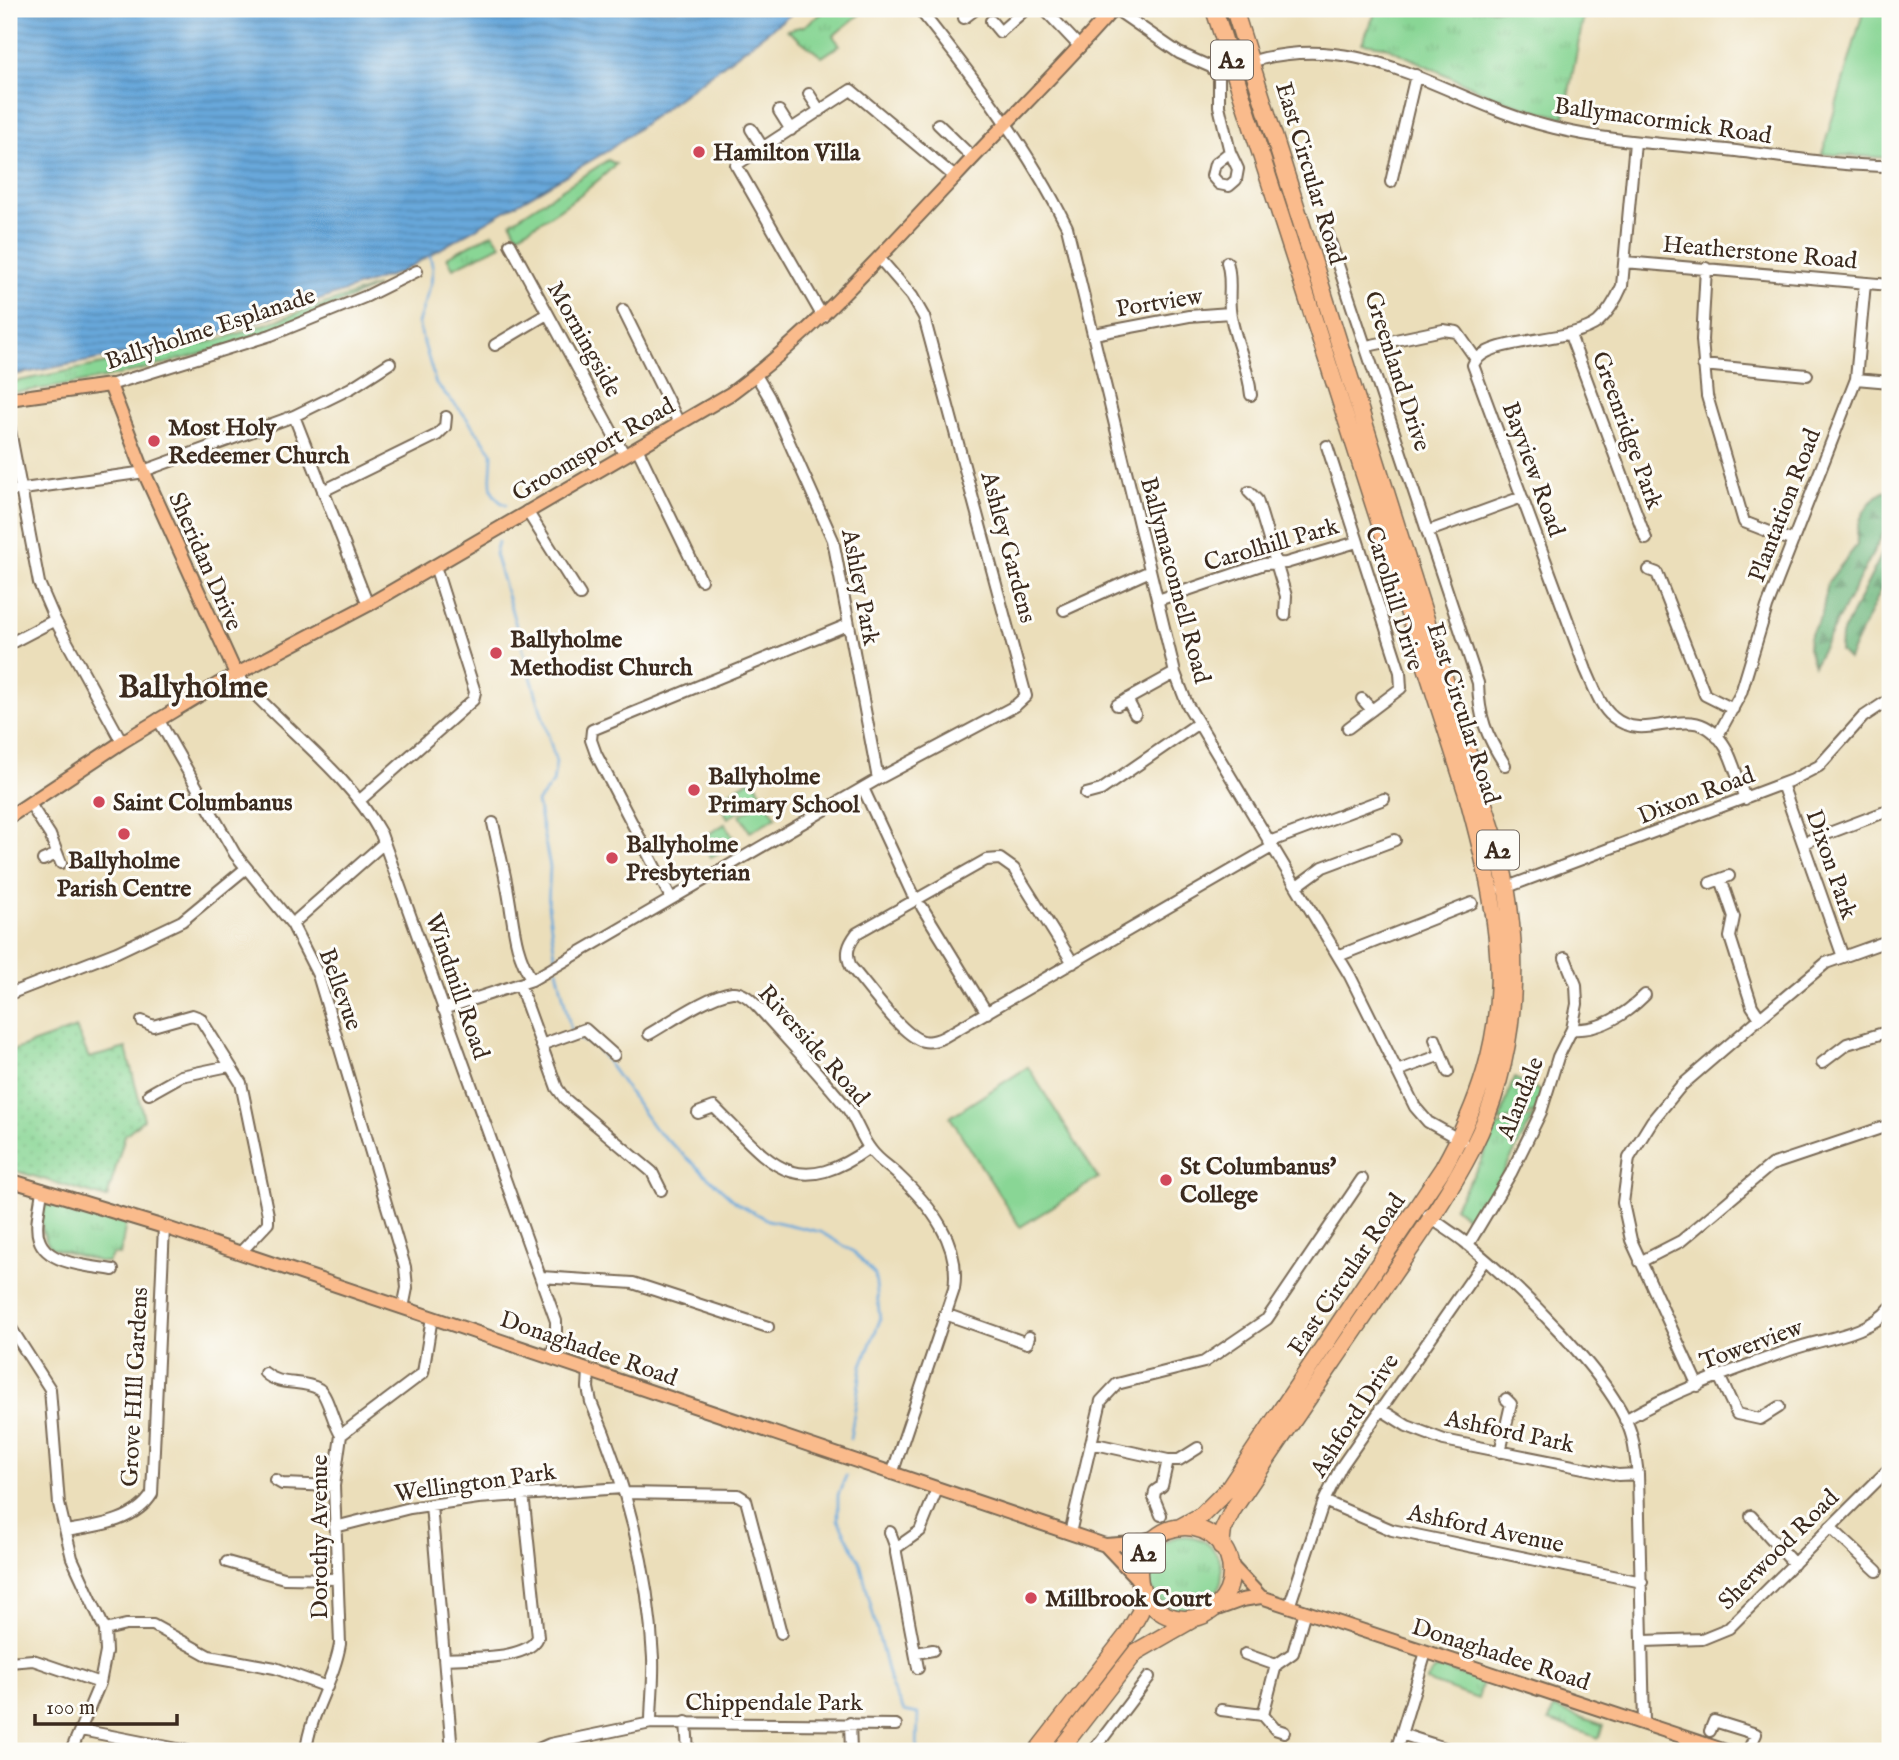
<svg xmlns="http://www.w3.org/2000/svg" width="1899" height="1760" viewBox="0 0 1899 1760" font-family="'IM FELL English',serif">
<defs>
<pattern id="grass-tufts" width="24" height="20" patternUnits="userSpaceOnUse" patternTransform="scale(1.75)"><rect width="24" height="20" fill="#89d695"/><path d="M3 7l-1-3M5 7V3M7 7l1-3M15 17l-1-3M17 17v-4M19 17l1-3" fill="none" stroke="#77b880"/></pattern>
<pattern id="forest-firs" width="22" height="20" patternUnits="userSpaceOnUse" patternTransform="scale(1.75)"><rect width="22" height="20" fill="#6eb77e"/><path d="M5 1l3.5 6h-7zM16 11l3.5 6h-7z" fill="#5c9567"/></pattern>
<pattern id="park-dots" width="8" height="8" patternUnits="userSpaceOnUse" patternTransform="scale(1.75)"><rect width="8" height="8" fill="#89d695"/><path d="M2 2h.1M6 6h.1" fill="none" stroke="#77b880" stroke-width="1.8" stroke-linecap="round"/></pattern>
<pattern id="water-rules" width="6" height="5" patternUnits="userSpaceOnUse" patternTransform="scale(1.75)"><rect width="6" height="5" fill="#67a7da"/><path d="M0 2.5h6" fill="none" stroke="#5688b0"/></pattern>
</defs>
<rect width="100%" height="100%" fill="#fdfcf7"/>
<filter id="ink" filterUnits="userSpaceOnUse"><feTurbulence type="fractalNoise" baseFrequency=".0143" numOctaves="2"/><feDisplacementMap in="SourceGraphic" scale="14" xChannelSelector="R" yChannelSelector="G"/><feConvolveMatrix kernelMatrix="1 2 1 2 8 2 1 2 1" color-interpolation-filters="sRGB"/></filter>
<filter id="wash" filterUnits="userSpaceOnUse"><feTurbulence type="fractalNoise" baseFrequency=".00686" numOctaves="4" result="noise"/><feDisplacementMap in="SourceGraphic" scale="28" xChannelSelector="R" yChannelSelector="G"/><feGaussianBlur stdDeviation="1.57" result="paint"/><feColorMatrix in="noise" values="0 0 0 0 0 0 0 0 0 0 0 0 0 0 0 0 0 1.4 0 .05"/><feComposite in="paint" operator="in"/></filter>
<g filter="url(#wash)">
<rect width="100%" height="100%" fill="#ebdeba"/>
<path fill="url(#grass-tufts)" stroke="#62805a" stroke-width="2" d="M828,9H866L833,36L840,45L822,57L787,30L804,26Z
M1377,9H1585L1564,118L1498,99L1384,46L1362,43Z
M608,160L616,164C585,194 554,215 517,235L511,222Z
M493,233L501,245L453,268L447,257Z
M377,286C262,341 135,379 9,393V383L219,340Z
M1514,1078L1543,1092L1536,1112L1499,1122Z
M1534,1116L1475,1225L1454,1207L1480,1164L1496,1127Z
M49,1201L75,1209L82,1217L91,1219L92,1217L126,1223L120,1255L113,1254L108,1262H101L52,1248C40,1237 37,1212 49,1201Z
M1148 1573a37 37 0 1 1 74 0a37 37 0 1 1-74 0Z
M1435,1669H1444L1483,1682L1478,1699L1426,1681Z
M1554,1708L1603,1725L1599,1738L1549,1721Z"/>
<path fill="url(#forest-firs)" stroke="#54704e" stroke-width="2" d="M1890,489V521L1814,665L1808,648L1809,637L1822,614L1828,582L1857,545C1855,521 1867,498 1890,489Z
M1890,538V571L1848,659L1840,651L1841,636Z"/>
<path fill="url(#park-dots)" stroke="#62805a" stroke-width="2" d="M76,1028L89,1058L126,1048L144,1119L125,1135L107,1198L9,1169V1052Z"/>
<path fill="#89d695" stroke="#62805a" stroke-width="2" d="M1864,9H1890V158L1822,154Z
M753,778L764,797L728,818L717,800Z
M765,800L776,817L750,832L740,815Z
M725,824L736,843L711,857L700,839Z
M1028,1067L1098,1178L1020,1227L950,1117Z"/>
<path fill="url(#water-rules)" stroke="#51687c" stroke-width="2" d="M9,9H798L609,150L401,272L205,339L9,376Z"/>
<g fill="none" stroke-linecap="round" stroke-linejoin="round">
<path stroke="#67a7da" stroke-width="2.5" d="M430,256L433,269L431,283L418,323L436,384L462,412L492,452C493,471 483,495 506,505
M498,542L495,554L556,762L553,783L537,802L550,867L548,906L556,962
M557,969L571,1031
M573,1037L596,1046L655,1129L738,1204L768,1220L821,1232L854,1252L875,1275L880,1320L862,1365L850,1439
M846,1476L838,1495V1520L860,1562L891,1686L904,1711L918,1714L917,1751"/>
</g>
</g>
<g filter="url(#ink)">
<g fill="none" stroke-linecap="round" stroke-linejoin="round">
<defs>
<path id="minor" d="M919,9C974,78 1028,147 1067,227L1175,673L1187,704L1350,976L1415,1107L1428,1122L1462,1141
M1044,9L1080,47
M1115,9L1179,53L1211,67L1219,77V106L1230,152L1238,169L1236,180L1229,186L1219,184L1212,176L1215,164L1230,152
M964,18L976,9
M991,21L1000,32L1026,9
M1246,63C1366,25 1444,102 1554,128C1611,142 1669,144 1727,150C1782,156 1835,166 1890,166
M809,94L820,111
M779,111L791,130
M938,124L973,158
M751,129L763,148
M1635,142L1622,286C1616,300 1609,312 1598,322C1569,344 1485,336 1473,365L1586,670C1593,685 1600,707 1613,717C1650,748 1694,693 1726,748C1734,763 1739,783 1745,799
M1391,182L1416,75
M1325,226L1478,683C1479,718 1486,735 1505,765
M510,244L624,454
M1227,262C1233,281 1227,298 1231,316C1236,345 1248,364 1251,395
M1625,262L1890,285
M1706,268L1702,340L1707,396L1744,522L1793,541
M623,310L679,423
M823,317L736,165L851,90L955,177
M1094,334L1189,316L1230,313
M1570,335L1646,539
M495,345L547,314
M1367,346L1443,330L1457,332L1476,359
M1703,365L1807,375
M756,375L769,397L833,540L878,779
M1856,379L1890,382
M110,385L271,335L367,296L417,271
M294,416L368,605
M9,425L39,583L55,620L122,742
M1327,446L1400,672L1401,688L1348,728
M637,448L701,580
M9,491L138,473L294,416L351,388L390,363
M323,491L437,435L445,427L446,417
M1249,492L1257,500L1286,596L1285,615
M527,511L580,595
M1429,531L1522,497
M1649,570L1657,573L1705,695L1733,709
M1158,600L1264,564L1286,563L1357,542
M1064,610L1150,571
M9,644L55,620
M236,674C282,728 346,770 381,834L556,1321V1339L551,1357
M1127,699L1135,714
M1362,699L1372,710
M1117,705L1175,673
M158,719L235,854L292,924L318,975L405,1267L407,1288L403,1308
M1717,737L1741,693L1767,607L1856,379L1865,283
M1782,784L1843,957
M863,788L915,900
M1086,794L1101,790L1197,724
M359,801L473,700L475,692L435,566
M30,804L50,835L61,863
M493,823C498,846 504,869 508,892C514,925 514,951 532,980
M1269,842L1384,799
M1803,843L1890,810
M43,860L57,854
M1721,879L1734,917L1730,937L1752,1006L1760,1018
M1710,883L1729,876
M1297,886L1323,867L1395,840
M1502,889L1792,780L1819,766L1863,717L1890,699
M671,898L596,754L591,740L592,730L847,625
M922,907L987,1013
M292,924L384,843
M1338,956L1472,903
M1073,963L1014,869L1000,859L986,860L857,933C848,945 845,953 851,967C867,985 902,1036 923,1041C931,1043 938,1040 944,1037L1272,847
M520,986L557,1088L565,1099L652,1172L661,1190
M9,994L117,952L182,921L245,869
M443,1009L532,980L878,779L1015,706L1026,696L924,317L912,296L880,259
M142,1021L153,1026L192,1015L200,1018L241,1083L268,1215V1223L240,1253
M1572,1029C1600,1031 1626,1014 1645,995
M649,1034C670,1022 709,995 732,992C743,991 752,1001 759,1008C789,1042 820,1074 847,1108C857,1121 861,1138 871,1150C879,1161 889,1166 898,1175C930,1205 961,1243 954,1289L892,1474
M1435,1039L1448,1072
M541,1045L585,1029L614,1055
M1822,1063L1847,1044L1890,1031
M1397,1071L1441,1055
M149,1094L181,1076L229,1066
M698,1113L714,1107C769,1161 792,1203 869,1148
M42,1189C41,1204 34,1225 39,1239C47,1265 91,1266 113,1270
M1428,1215C1439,1225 1454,1233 1466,1243C1513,1282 1617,1379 1632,1437C1635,1448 1636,1462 1638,1474L1644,1723
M1468,1245L1511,1173L1541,1112L1558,1057L1572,1029L1577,1004L1576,985L1565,958
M1640,1262L1681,1241L1771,1165L1890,1125
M541,1277L633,1283L768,1327
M945,1314L1027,1343L1029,1337
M9,1325L50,1389L59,1504L72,1558L105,1630L106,1652L100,1683L71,1751
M265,1373C280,1387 302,1379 319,1389C328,1395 333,1424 341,1435
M1720,1378L1737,1414L1760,1419L1779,1407
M1698,1386L1631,1240L1623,1203L1629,1158L1652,1121L1681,1086L1760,1018L1826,963L1890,940
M1380,1409L1407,1426L1444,1440L1618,1475L1638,1474
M1625,1420C1677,1389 1737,1369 1793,1349C1824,1338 1868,1335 1890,1308
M1091,1443L1168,1460H1179L1198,1448
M1500,1452L1511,1404L1506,1399
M275,1480L282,1484L334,1486
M624,1493L738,1495L746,1500L781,1633
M1324,1501L1392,1530L1642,1582
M431,1505L452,1751
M1161,1515L1154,1498L1155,1491L1162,1486L1168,1460
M1751,1516L1794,1564
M335,1527L410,1508L478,1498L622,1488
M1830,1527L1877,1571
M66,1531C96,1526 135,1522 152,1494L164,1227
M890,1532L896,1548
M1070,1533L1101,1401L1117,1384L1204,1362L1267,1319L1362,1179
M227,1562L284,1578L337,1579
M1289,1607L1324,1501L1341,1467L1484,1261
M105,1630L126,1625H153L209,1656L275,1668L327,1687
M1644,1641L1702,1639L1729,1628L1890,1468
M916,1653L933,1650
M1245,1654L1276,1665
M445,1659C469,1657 528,1661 538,1637L523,1493
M9,1662L33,1660L100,1683
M918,1668L896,1553V1548L920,1531L937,1489
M1221,1710L1263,1715L1275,1729L1284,1732
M1263,1715L1276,1665L1293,1653L1305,1611
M686,1722L688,1751
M651,1723L896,1725
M850,1723L851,1751
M81,1730L188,1751
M1710,1731L1714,1721L1756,1734L1748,1751
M1401,1734L1454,1751
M306,1751C310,1713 334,1681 340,1644L334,1486L341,1435L423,1373L432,1317
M534,1751L550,1744L651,1723C651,1702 654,1680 653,1658C649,1571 626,1482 591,1402L588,1388L589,1370
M1093,1751L1149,1677
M1396,1751L1426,1652"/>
<path id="major" d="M9,399L110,385L143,470L236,674
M9,817L122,742L218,684L368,605L730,394C816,331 883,252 956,176C1008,120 1063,67 1113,9
M9,1180L164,1227L1105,1545L1134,1543L1156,1537
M1105,1545L1140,1582
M1231,1565L1261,1597L1726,1751
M1209,1612L1242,1600L1261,1597"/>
<path id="highway" d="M1180,1527L1202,1515L1229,1488L1443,1168C1521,1029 1506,937 1466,791L1214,9
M1139 1573a46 46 0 1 1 92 0a46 46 0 1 1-92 0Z
M1221,1547L1223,1530L1232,1511C1278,1442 1325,1374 1372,1305C1406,1254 1444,1204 1472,1149C1520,1055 1523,946 1497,845L1234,9
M1037,1751L1127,1635L1140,1612L1142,1589
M1059,1751L1136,1652L1195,1618"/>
</defs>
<use href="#minor" stroke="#796955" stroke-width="14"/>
<use href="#major" stroke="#796955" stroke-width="16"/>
<use href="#highway" stroke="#796955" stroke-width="19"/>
<use href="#minor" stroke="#fff" stroke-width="10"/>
<use href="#major" stroke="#fabb8c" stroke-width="12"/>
<use href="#highway" stroke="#fabb8c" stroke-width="16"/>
</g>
</g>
<g fill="#d1495b" stroke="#fdfcf7" stroke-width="2.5">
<circle cx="699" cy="152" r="7"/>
<circle cx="154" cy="441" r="7"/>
<circle cx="496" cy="653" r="7"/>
<circle cx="694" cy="790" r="7"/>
<circle cx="99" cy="802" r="7"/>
<circle cx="124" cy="834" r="7"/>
<circle cx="612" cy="858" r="7"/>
<circle cx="1166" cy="1180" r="7"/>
<circle cx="1031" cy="1598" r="7"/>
</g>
<g text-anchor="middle" stroke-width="6" stroke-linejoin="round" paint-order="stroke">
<g fill="#fdfcf7" stroke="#75695f" stroke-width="2">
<rect x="1211" y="40.5" width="42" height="39" rx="5"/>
<rect x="1477" y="830.5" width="42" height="39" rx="5"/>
<rect x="1123" y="1533.5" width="42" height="39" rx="5"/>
</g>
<g font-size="23" font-weight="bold" fill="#3b2a1e">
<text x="1232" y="68">A2</text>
<text x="1498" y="858">A2</text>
<text x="1144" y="1561">A2</text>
</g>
<g font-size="24" fill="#3b2a1e" stroke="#fdfcf7">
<text transform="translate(1663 120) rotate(8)" y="8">Ballymacormick Road</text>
<text transform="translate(1311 173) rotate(73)" y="8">East Circular Road</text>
<text transform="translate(1760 252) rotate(5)" y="8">Heatherstone Road</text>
<text transform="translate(1159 302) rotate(-9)" y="8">Portview</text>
<text transform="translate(210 328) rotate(-18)" y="8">Ballyholme Esplanade</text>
<text transform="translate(585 339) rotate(61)" y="8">Morningside</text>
<text transform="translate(1398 371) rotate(72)" y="8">Greenland Drive</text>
<text transform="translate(1628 430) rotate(70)" y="8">Greenridge Park</text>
<text transform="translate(593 449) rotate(-30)" y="8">Groomsport Road</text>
<text transform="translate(1534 469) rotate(70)" y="8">Bayview Road</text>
<text transform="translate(1784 505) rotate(-69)" y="8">Plantation Road</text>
<text transform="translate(1271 544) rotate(-16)" y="8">Carolhill Park</text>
<text transform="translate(1009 547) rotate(75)" y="8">Ashley Gardens</text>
<text transform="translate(206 561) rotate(66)" y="8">Sheridan Drive</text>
<text transform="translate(1176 580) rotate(75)" y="8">Ballymaconnell Road</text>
<text transform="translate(861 587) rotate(79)" y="8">Ashley Park</text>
<text transform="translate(1395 598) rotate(73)" y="8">Carolhill Drive</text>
<text transform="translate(1464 713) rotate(72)" y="8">East Circular Road</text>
<text transform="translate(1696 795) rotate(-21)" y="8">Dixon Road</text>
<text transform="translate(1832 864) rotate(71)" y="8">Dixon Park</text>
<text transform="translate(458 986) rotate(71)" y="8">Windmill Road</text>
<text transform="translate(341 989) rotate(70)" y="8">Bellevue</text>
<text transform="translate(814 1045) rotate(48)" y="8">Riverside Road</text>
<text transform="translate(1520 1098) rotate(-68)" y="8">Alandale</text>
<text transform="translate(1346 1274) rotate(-56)" y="8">East Circular Road</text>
<text transform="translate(1751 1344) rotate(-20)" y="8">Towerview</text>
<text transform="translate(589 1348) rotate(19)" y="8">Donaghadee Road</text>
<text transform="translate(134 1387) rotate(-87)" y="8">Grove HIll Gardens</text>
<text transform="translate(1354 1415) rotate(-57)" y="8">Ashford Drive</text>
<text transform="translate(1510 1431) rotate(12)" y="8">Ashford Park</text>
<text transform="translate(475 1482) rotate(-8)" y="8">Wellington Park</text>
<text transform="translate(1486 1528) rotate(12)" y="8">Ashford Avenue</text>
<text transform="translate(319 1537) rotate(-90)" y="8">Dorothy Avenue</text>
<text transform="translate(1778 1549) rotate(-45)" y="8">Sherwood Road</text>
<text transform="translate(1501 1654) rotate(18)" y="8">Donaghadee Road</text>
<text x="774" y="1710">Chippendale Park</text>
</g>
<g font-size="24" font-weight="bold" fill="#3b2a1e" stroke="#fdfcf7" text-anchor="start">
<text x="713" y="160">Hamilton Villa</text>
<text x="168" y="435">Most Holy<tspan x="168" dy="28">Redeemer Church</tspan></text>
<text x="510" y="647">Ballyholme<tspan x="510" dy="28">Methodist Church</tspan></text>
<text x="708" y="784">Ballyholme<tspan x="708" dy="28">Primary School</tspan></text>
<text x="113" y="810">Saint Columbanus</text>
<text x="626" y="852">Ballyholme<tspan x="626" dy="28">Presbyterian</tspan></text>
<text x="124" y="868" text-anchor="middle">Ballyholme<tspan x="124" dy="28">Parish Centre</tspan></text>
<text x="1180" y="1174">St Columbanus'<tspan x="1180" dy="28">College</tspan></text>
<text x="1045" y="1606">Millbrook Court</text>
</g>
<g font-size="32" font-weight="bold" fill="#3b2a1e" stroke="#fdfcf7">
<text x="193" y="697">Ballyholme</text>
</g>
</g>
<rect width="1899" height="1760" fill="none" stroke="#fdfcf7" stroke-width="35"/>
<path d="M35 1714v10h142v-10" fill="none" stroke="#3b2a1e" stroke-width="3.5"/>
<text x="46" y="1714" font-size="21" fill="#3b2a1e" stroke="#fdfcf7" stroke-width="5" paint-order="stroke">100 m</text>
</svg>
